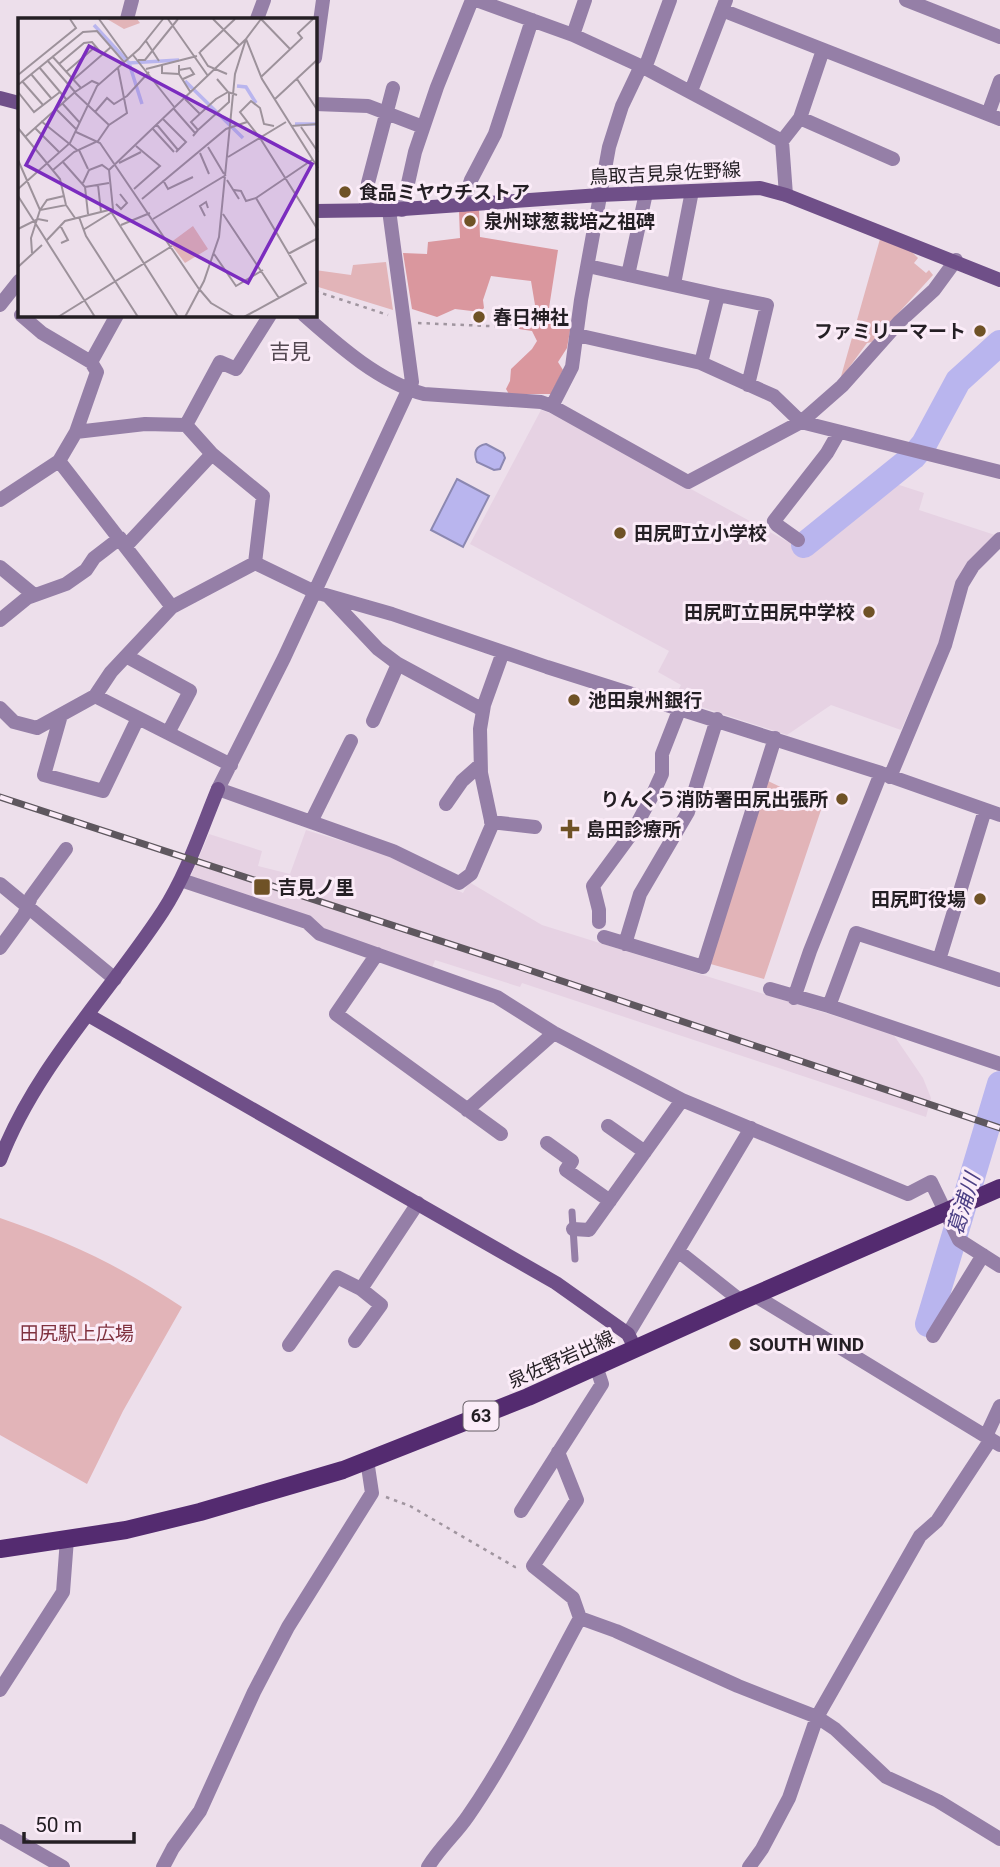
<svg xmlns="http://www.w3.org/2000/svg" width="1000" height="1867" viewBox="0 0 1000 1867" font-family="Roboto,'Noto Sans JP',sans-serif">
<rect width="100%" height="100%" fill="#eddfeb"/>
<path fill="#e6d2e3" d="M541,410L555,415L803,550L890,482L924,493L919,510L995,535L967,564L954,587L940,642L901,730L831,705L787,735L674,698L681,685L658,672L669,651L470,544Z
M306,830L384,854L463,893L469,882L542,925L893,1034L923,1078L931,1098L926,1117L522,983L520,987L435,960L432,968L189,880L209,834L262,851L258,866L290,874Z"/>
<path fill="#e2b4b8" d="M880,239L912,252L918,258L914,263L926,273L929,270L933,275L872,342L867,343L840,380Z
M386,262L393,310L315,286V270L351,275L353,265Z
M766,780L822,807L764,979L707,963Z
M0,1218C68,1241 122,1267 182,1307L123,1411L87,1484L0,1435Z"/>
<path fill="#da979e" d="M479,209L480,237L558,250L547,321L571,325L567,348L558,362L563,370L551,394H509L506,389L510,381L511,369L532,349L537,341L532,331L519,329L515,325L520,317L526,318L528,310L535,305L531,281L491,276L483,300L484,308L480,312L455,309L437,317L412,309L403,253L427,254L428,242L460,238L459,210Z"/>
<path fill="#b9b5ee" stroke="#8c88b1" stroke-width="2" d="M486,444L503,453L505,458L500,469L494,470L477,462C473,452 476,446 486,444Z
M457,479L489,496L463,547L431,530Z"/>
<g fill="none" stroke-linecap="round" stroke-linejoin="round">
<path stroke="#b9b5ee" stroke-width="26" d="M804,545L913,457L924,444L958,381L1000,343
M928,1324L1000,1084"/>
<path stroke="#a0959f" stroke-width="2.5" stroke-dasharray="3.5 5" stroke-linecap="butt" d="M315,291L388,315
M418,323L510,327L511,310
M386,1497L410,1506L515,1567L518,1566"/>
<path stroke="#957fa7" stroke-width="7" d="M572,1212L575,1259"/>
<path stroke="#957fa7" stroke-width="14" d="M476,0L573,35L645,68L782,141L786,195
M906,0L1000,37
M722,10L1000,119
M127,19L132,0
M257,19L264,0
M573,35L585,0
M315,58L323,0
M645,68L670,0
M691,91L726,0
M315,104L368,106L423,127
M988,114L1000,81
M800,118L893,159
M782,141L800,118L823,50
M463,205L471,180L495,134L532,20
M366,210L368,183L393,88
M389,210L412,382L284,658L218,789L393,851L459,883L471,874L492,825L481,773L480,729L484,705L503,652
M402,210L415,152L437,87L472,0
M588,266L718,295L701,363L774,396L801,422L1000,472
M628,275L646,193
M674,284L692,191
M718,295L767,305L748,385
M0,305L19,281
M21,315L42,333L91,362
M304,315C338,345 379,382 424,394L541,402L552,406L688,482L801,422L842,386L899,322L934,290L956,260
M577,335L701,363
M552,406L572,367L581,300L609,147L622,106L641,66
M186,425L220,362L236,369L270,315
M76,432L145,424L186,425L212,454L263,496L255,563
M59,461L172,607
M0,500L59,461L76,432L97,372L91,362L117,315
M798,540L777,525L774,521L827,453L839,432
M126,546L212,454
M255,563L315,592L392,614L547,667L881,773L1000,815
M0,567L34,595
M328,596L378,649L398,664L483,710
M0,620L27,598L66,584L86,570L94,558L120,538
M126,656L190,691L168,733
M95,696L231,765
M0,708L14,722L37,728L95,696L111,672L172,607L255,563
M61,715L44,775L103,791L138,718
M373,721L398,664
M890,777L945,645L962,584L973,566L1000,539
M446,804L462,781L480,765
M311,822L351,741
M491,822L535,827
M181,880L307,922L320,934L497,997L554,1033L682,1100L908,1194L931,1182L959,1240L1000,1266
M0,884L115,979
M599,922V910L593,886L632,833L652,796L662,774V754L680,708
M604,937L703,967L775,738
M625,944L640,894L688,812L717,719
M0,948L24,915L31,897L66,849
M377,954L336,1014L501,1134
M939,960L985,810
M770,989L829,1006L856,933L1000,980
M794,998L810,951L881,773
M829,1006L1000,1064
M467,1110L554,1033
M608,1126L645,1152
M547,1143L572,1161L566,1170L610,1201
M573,1229L589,1230L682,1100
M678,1251L741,1301
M361,1289L418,1203
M754,1295L1000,1445
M628,1334L751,1128
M933,1336L983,1255
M289,1345L337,1277L361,1289L381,1305L355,1341
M986,1436L1000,1406
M521,1511L602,1384L596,1366
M580,1618L616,1631L738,1686L817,1717L835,1729L886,1777L938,1801L1000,1839
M0,1690L63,1592L67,1539
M0,1831L63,1867
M163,1867L173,1848L200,1811L254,1692L288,1627L372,1493L367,1460
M428,1867C441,1846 455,1835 468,1816C511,1754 544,1684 580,1618L573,1598L533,1566L577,1500L558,1452
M749,1867L762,1849L789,1798L817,1717L920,1536L937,1521L991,1439"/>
<path stroke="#6f4f88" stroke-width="14" d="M0,98L19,103
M315,211L389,210L600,195L760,188L786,195L1000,280
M88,1015L556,1283L628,1334L635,1348
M0,1160C36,1066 109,994 163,911C187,874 201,830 218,789"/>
<path stroke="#542b70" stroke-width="18" d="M0,1549L126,1530L200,1512L343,1470L528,1397L741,1301L1000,1188"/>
<defs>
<path id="rail" d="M0,797L523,968L1000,1128"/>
</defs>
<use href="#rail" stroke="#5e575e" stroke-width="7"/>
<use href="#rail" stroke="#fbecf8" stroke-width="4.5" stroke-dasharray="13" stroke-linecap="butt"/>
</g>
<g fill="#6f5226" stroke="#fbecf8" stroke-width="2.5">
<circle cx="345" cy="192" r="7"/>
<circle cx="470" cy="221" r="7"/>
<circle cx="479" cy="317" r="7"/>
<circle cx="980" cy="331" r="7"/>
<circle cx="620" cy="533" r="7"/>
<circle cx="869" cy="612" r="7"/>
<circle cx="574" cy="700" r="7"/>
<circle cx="842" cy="799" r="7"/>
<path d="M566.5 818.5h7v7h7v7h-7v7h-7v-7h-7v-7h7z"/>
<rect x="253" y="878" width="18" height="18" rx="3.5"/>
<circle cx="980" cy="899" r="7"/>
<circle cx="735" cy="1344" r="7"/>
</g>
<g text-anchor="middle" stroke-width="6" stroke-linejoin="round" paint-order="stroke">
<rect fill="#fbecf8" stroke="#645c64" stroke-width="2" x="463.5" y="1401.5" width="35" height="29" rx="5"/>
<g font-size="18" font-weight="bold" fill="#241f24">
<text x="481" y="1422">63</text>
</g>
<g font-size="19" fill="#241f24" stroke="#fbecf8">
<text transform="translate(665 173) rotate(-3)" y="7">鳥取吉見泉佐野線</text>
<text transform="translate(561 1359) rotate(-24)" y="7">泉佐野岩出線</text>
</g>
<g font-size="19" font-weight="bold" fill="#241f24" stroke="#fbecf8" text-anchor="start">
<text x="359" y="199">食品ミヤウチストア</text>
<text x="484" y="228">泉州球葱栽培之祖碑</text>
<text x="493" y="324">春日神社</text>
<text x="966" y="338" text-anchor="end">ファミリーマート</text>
<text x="634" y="540">田尻町立小学校</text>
<text x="855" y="619" text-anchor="end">田尻町立田尻中学校</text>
<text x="588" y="707">池田泉州銀行</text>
<text x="828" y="806" text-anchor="end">りんくう消防署田尻出張所</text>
<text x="586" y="836">島田診療所</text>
<text x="278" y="894">吉見ノ里</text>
<text x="966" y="906" text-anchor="end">田尻町役場</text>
<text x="749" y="1351">SOUTH WIND</text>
</g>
<g font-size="19" fill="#7f303e" stroke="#fbecf8">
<text x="77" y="1340">田尻駅上広場</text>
</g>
<g font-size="21" fill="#544852" stroke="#fbecf8">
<text x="290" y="359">吉見</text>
</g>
<g font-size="21" font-style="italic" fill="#4c4085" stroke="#fbecf8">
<text transform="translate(964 1204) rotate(-73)" y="7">葛浦川</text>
</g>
</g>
<g transform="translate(18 18)">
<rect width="299" height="299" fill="#eddfeb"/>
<path d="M89,1H119L122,5L106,11ZM175,208L190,231L167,245L152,225Z" fill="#e2b4b8"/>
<path fill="none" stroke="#b9b5ee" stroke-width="3.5" d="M76,7L111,45L161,42M111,45L124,86M167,63L225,120M219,68L228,69L238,85M277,106H299"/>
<path fill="none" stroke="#9d929b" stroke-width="2" d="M81,1L110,41M150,1L190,58M195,1L222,28M243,1L272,31M128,23L141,43M181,34L190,48L209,56M182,34L217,1M115,37L157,90M34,38L63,70M29,42L57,74M120,42H127L160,1M41,46L66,25L74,24L84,36M144,46V55L161,56M161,47V56L173,75M21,49L48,81M128,51L179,38M161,52L172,50L176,56L165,61M48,54L77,29M13,56L33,80M0,57L58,10L52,1M243,59L284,20L280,15L295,1M279,61L300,93M55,62L93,29M4,63L25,87M0,67L65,14L79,13L106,44M0,74L16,94L42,74M57,75L91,107M167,81L182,96M257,81L300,41M44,85L62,105M38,91L59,112M156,91L177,115M77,94L89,80L96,86L109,78L131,54M145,101L168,124L158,134M23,103L59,132M139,107L160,132M273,108L300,106M283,109L300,134M0,110L42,161L48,187M17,110L41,134M135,111L156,134M180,112L211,84V75L199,61M58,114L82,125L181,271M175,118L180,112L173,104L198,81L210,74L219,77M7,119L57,74L74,63L81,66M242,120L300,212M242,120L222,94L233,83L242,90L246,106L256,108M190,129L206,156M61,132L70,151M182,135L191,156M210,139L268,104M0,142L22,192L29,182L46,178M44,143L67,169L70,196M101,145L123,134M35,152L56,134L80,123L91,107L109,95L100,50M91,152L228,21L244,61L300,150M145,162L150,171L175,159M209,162L221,181M65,165L71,152L84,147L91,152M80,167L83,194M67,169L91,165M0,171L52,125L79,68L121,31L145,1M116,171L142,148L118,128M216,172L223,173L228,183L238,180L288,265L226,299M0,178L77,299M238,180L294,142M124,181L208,111L229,104M98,186L103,191L109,185L102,176M92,192L160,299M205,196L261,280M187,198L182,188L188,184L190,190M61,199L68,218L120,299M135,201L208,157M42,207L50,222L43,225M103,207L132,195M0,211L20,201L30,203M65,212L94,194M28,223L47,203L95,191L91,152M14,235L13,220L22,192L48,187L57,200M196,236L218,268L245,252M270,236L300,220M0,249L24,227M182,272L193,285L217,299M40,299L154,228M167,299L186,263L201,219L217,56L228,21L243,1"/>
<path fill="#7b2cbf" fill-opacity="0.15" stroke="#7b2cbf" stroke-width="3.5" d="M71,28L294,146L230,265L8,147Z"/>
<rect width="299" height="299" fill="none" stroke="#241f24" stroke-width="3.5"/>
</g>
<path d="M24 1832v10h110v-10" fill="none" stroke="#241f24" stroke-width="3.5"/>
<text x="35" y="1832" font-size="21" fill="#241f24" stroke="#fbecf8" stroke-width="5" paint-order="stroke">50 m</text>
</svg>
